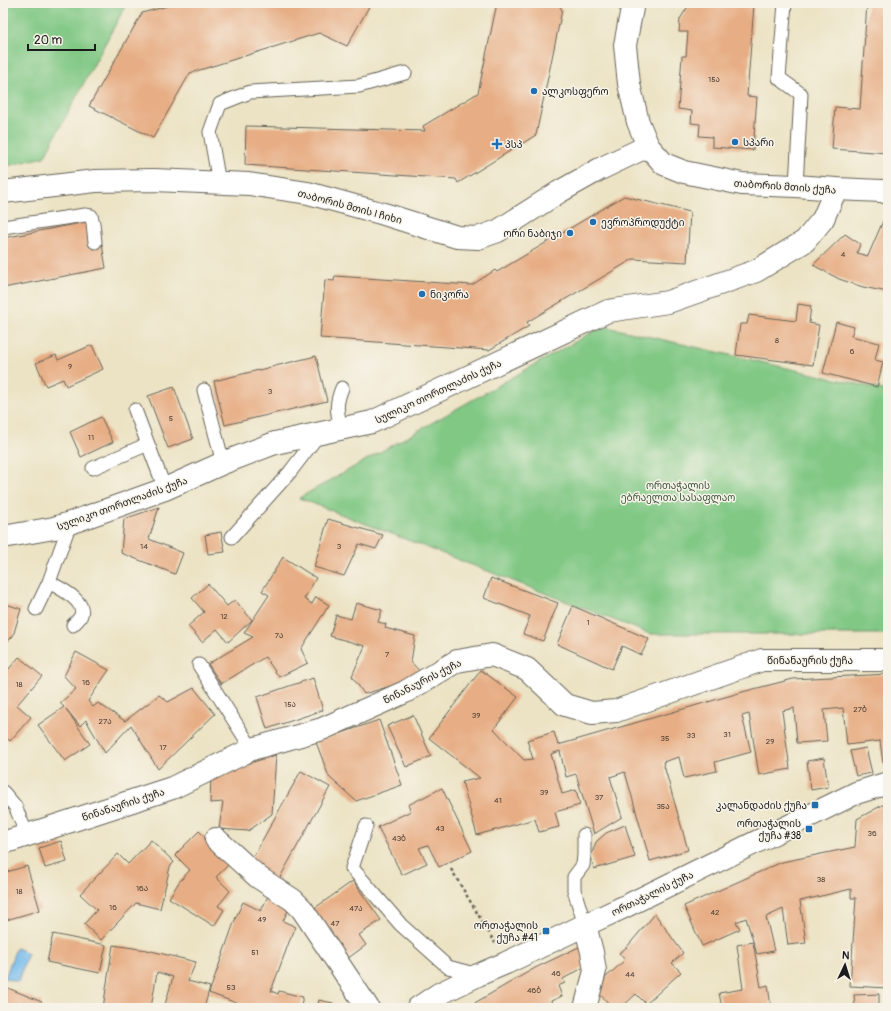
<svg xmlns="http://www.w3.org/2000/svg" width="891" height="1011" viewBox="0 0 891 1011" font-family="Pangolin,'Noto Sans Georgian',sans-serif">
<rect width="100%" height="100%" fill="#f7f3e8"/>
<filter id="ink" filterUnits="userSpaceOnUse"><feTurbulence type="fractalNoise" baseFrequency=".025" numOctaves="2"/><feDisplacementMap in="SourceGraphic" scale="8" xChannelSelector="R" yChannelSelector="G"/><feConvolveMatrix kernelMatrix="1 2 1 2 8 2 1 2 1" color-interpolation-filters="sRGB"/></filter>
<filter id="wash" filterUnits="userSpaceOnUse"><feTurbulence type="fractalNoise" baseFrequency=".012" numOctaves="4" result="noise"/><feDisplacementMap in="SourceGraphic" scale="16" xChannelSelector="R" yChannelSelector="G"/><feGaussianBlur stdDeviation="0.9" result="paint"/><feColorMatrix in="noise" values="0 0 0 0 0 0 0 0 0 0 0 0 0 0 0 0 0 1.4 0 .05"/><feComposite in="paint" operator="in"/></filter>
<g filter="url(#wash)">
<rect width="100%" height="100%" fill="#ece3c4"/>
<path fill="#80c884" stroke="#4e7250" d="M3,3H127L44,157L3,167Z
M603,326L888,391V634H650L299,498Z"/>
<path fill="#76bbec" stroke="#496c84" d="M16,948L28,953L18,982L5,978Z"/>
<g id="blocks">
<path fill="#e7ae85" d="M178,3H371L347,46L319,33L190,73L153,138L89,106L142,13Z
M497,3H558L562,10L536,135L458,183L456,179L245,165L246,126L425,131L423,126L478,93Z
M690,3L754,4L747,96L757,97L753,150L712,147V137L699,136L700,124L691,123L692,111L678,109L682,56H686L688,32H679L680,19Z
M867,3H888V153L832,149L835,107L860,109Z
M624,196L690,212L687,262L633,259L527,322L529,326L489,350L320,338L325,280L334,281L335,276L472,285L495,270L497,272Z
M886,214L888,215V292L863,287L839,279L813,265L845,234L860,244L857,253L868,256Z
M86,222L91,246L102,244L106,268L3,288V238Z
M798,304L811,306L809,323L819,325L813,365L736,355L740,324H747L749,315L796,321Z
M836,322L854,327L851,336L879,343L875,360L883,362L877,387L823,373Z
M92,345L103,369L66,386L63,379L46,386L36,363L56,355L58,360Z
M316,356L327,401L225,425L214,381Z
M174,387L193,439L168,448L148,396Z
M101,417L113,442L81,457L70,432Z
M159,507L149,539L183,553L175,574L121,553L124,519Z
M328,519L383,535L376,549L359,544L344,576L314,567Z
M221,532L225,552L208,554L205,535Z
M283,557L316,578L304,599L312,604L316,597L329,605L301,649L308,663L279,677L265,657L221,684L208,664L253,637L244,633L269,595L262,591Z
M491,578L558,603L543,641L523,634L530,616L484,598Z
M208,584L227,606L235,600L252,620L228,642L217,629L202,642L188,626L204,612L192,598Z
M3,603L21,609L13,636L3,646Z
M356,603L382,610L378,622L386,624L385,628L415,636L411,662L424,676L364,694L352,676L365,646L330,636L336,615L351,619Z
M573,606L649,639L641,655L622,646L612,669L557,644Z
M76,652L109,670L88,701L93,707L98,703L125,721L159,695L168,702L194,688L215,714L158,769L131,725L105,753L86,720L80,726L66,709L90,744L65,761L38,725L64,707L60,703L76,689L64,676Z
M19,657L42,676L17,705L31,717L10,741L3,735V664L9,669Z
M481,670L518,697L494,729L524,760L533,759L527,740L554,732L558,745L746,691L793,679L888,674V763H883L880,741L847,745L843,708L824,710L827,741L797,743L794,708L782,711L790,769L759,775L749,714L742,716L751,752L715,762L717,771L684,778L679,757L663,762L688,850L650,861L625,772L610,777L622,817L594,834L576,774L566,777L560,751L551,754L562,794L576,790L580,805L555,812L559,827L539,832L535,819L477,835L462,782L480,778L429,738Z
M313,678L323,710L267,729L257,697Z
M413,715L431,756L406,767L387,726Z
M379,720L402,785L356,801L329,777L316,742Z
M866,748L872,773L856,776L850,751Z
M276,755L272,814L248,831L219,829L223,802L210,803L211,775Z
M824,758L828,787L811,790L807,761Z
M301,771L330,787L278,881L249,864Z
M442,788L472,851L439,867L428,845L419,848L427,863L402,875L378,827L411,811L408,805Z
M888,802V988L850,986L856,898H851V889L800,901L806,943L788,945L783,909L766,917L774,951L757,954L746,918L736,922L740,929L702,946L684,906L782,862L855,847L857,819Z
M625,825L635,857L594,869L591,856L596,842L606,833Z
M199,831L215,847L232,861L216,877L230,891L218,906L224,910L214,926L169,898L179,882L190,870L175,855Z
M151,840L174,862L170,867L160,909L136,903L101,940L84,924L97,910L80,894L118,854L128,864Z
M61,841L67,862L45,868L39,848Z
M27,866L40,910L3,921V873Z
M353,881L381,920L359,935L366,945L347,959L312,910Z
M269,894L291,904L283,921L296,927L289,942L271,991L278,994L279,991L303,997L300,1008H285L275,1005L274,1008H250L209,993L236,917L243,902L261,911Z
M655,914L683,953L672,963L681,972L646,1004L636,994L621,1008H613L594,988L625,960L619,953L627,947Z
M53,934L106,945L100,973L47,962Z
M753,942L761,987L768,985L771,1008H722L719,993L743,989L737,945Z
M113,945L147,950L196,962L188,981L210,987L204,1008H164L173,977L157,972L151,1008H103Z
M583,945L586,966L563,979L565,983L558,986L562,996L551,1001L554,1008H466L535,968Z
M3,986L42,1002L39,1008H3Z
M879,994V1008H855L854,995Z
M319,1000L333,1003L332,1008H317Z"/>
</g>
</g>
<g filter="url(#ink)">
<use href="#blocks" fill-opacity="0" stroke="#656257" stroke-width="1"/>
<g fill="none" stroke-linecap="round" stroke-linejoin="round">
<defs>
<path id="service" d="M785,3L779,78L801,94L796,186
M219,183L210,132L220,104L250,92L359,86L405,73
M3,227L85,215L91,216L93,223L95,242
M204,390L223,463
M135,410L165,489
M341,429C337,411 335,405 342,388
M93,468L148,444
M232,537L290,472L319,434
M49,582C59,588 86,600 81,615C80,619 75,622 73,625
M36,609L49,582L70,523
M199,665L252,749
M3,792L15,806L27,835
M366,826L352,868L401,925L448,967L478,975
M584,835V855L583,865L574,877V890L585,925"/>
<path id="minor" d="M3,192L95,181L154,180L249,184L308,193L384,214L457,237L478,238L498,231L559,192L600,169L648,146
M3,537L54,528L70,523L165,489L223,463L275,443L372,422L608,311L668,302L756,271L805,241L823,219L836,189
M216,839L258,877L293,900L302,909L368,1008
M3,843L172,788L252,749L322,729L405,692L457,661L492,655L527,669L565,705L592,713L616,711L762,660H888
M418,1008L439,994L478,975L506,963L585,925L626,906L856,793L888,783
M585,1008L595,971L592,952L585,925"/>
<path id="secondary" d="M633,3L625,45L629,84L638,122L648,146L664,164L684,172L742,184L796,186L836,189L882,191L888,193"/>
</defs>
<use href="#service" stroke="#656257" stroke-width="15"/>
<use href="#minor" stroke="#656257" stroke-width="24"/>
<use href="#secondary" stroke="#656257" stroke-width="24"/>
<path stroke="#656257" stroke-width="2.5" stroke-dasharray="3 3" stroke-linecap="butt" d="M451,869L495,943"/>
<use href="#service" stroke="#fff" stroke-width="13"/>
<use href="#minor" stroke="#fff" stroke-width="22"/>
<use href="#secondary" stroke="#fff" stroke-width="22"/>
</g>
</g>
<g fill="#1f6fb2" stroke="#f7f3e8" stroke-width="1.5">
<circle cx="534" cy="91" r="4"/>
<circle cx="735" cy="142" r="4"/>
<path d="M495 138h4v4h4v4h-4v4h-4v-4h-4v-4h4z"/>
<circle cx="593" cy="222" r="4"/>
<circle cx="570" cy="233" r="4"/>
<circle cx="422" cy="294" r="4"/>
<rect x="811" y="801" width="8" height="8" rx="2"/>
<rect x="805" y="825" width="8" height="8" rx="2"/>
<rect x="542" y="927" width="8" height="8" rx="2"/>
</g>
<g text-anchor="middle" stroke-width="3" stroke-linejoin="round" paint-order="stroke">
<g font-size="8" fill="#4f4036">
<text x="714" y="82">15ა</text>
<text x="843" y="257">4</text>
<text x="777" y="343">8</text>
<text x="852" y="354">6</text>
<text x="70" y="369">9</text>
<text x="270" y="394">3</text>
<text x="171" y="421">5</text>
<text x="91" y="440">11</text>
<text x="144" y="549">14</text>
<text x="339" y="549">3</text>
<text x="224" y="619">12</text>
<text x="588" y="625">1</text>
<text x="279" y="638">7ა</text>
<text x="387" y="657">7</text>
<text x="86" y="685">16</text>
<text x="19" y="687">18</text>
<text x="290" y="707">15ა</text>
<text x="860" y="712">27ბ</text>
<text x="476" y="718">39</text>
<text x="105" y="724">27ა</text>
<text x="727" y="737">31</text>
<text x="691" y="738">33</text>
<text x="665" y="741">35</text>
<text x="770" y="744">29</text>
<text x="163" y="750">17</text>
<text x="544" y="795">39</text>
<text x="599" y="800">37</text>
<text x="498" y="803">41</text>
<text x="663" y="809">35ა</text>
<text x="440" y="831">43</text>
<text x="872" y="836">36</text>
<text x="399" y="841">43ბ</text>
<text x="821" y="882">38</text>
<text x="142" y="891">16ა</text>
<text x="19" y="894">18</text>
<text x="113" y="910">16</text>
<text x="356" y="911">47ა</text>
<text x="715" y="915">42</text>
<text x="262" y="922">49</text>
<text x="335" y="926">47</text>
<text x="255" y="955">51</text>
<text x="556" y="976">46</text>
<text x="630" y="977">44</text>
<text x="231" y="990">53</text>
<text x="534" y="993">46ბ</text>
</g>
<g font-size="10" fill="#1c1c1c" stroke="#f7f3e8" text-anchor="start">
<text x="542" y="95">ალკოსფერო</text>
<text x="743" y="146">სპარი</text>
<text x="505" y="148">პსპ</text>
<text x="601" y="226">ევროპროდუქტი</text>
<text x="562" y="237" text-anchor="end">ორი ნაბიჯი</text>
<text x="430" y="298">ნიკორა</text>
<text x="807" y="809" text-anchor="end">კალანდაძის ქუჩა</text>
<text x="801" y="827" text-anchor="end">ორთაჭალის<tspan x="801" dy="12">ქუჩა #38</tspan></text>
<text x="538" y="929" text-anchor="end">ორთაჭალის<tspan x="538" dy="12">ქუჩა #41</tspan></text>
</g>
<g font-size="10" fill="#1c1c1c" stroke="#f7f3e8">
<text transform="translate(785 186) rotate(4)" y="4">თაბორის მთის ქუჩა</text>
<text transform="translate(350 206) rotate(15)" y="4">თაბორის მთის I ჩიხი</text>
<text transform="translate(438 391) rotate(-25)" y="4">სულიკო თორთლაძის ქუჩა</text>
<text transform="translate(122 503) rotate(-20)" y="4">სულიკო თორთლაძის ქუჩა</text>
<text x="810" y="664">წინანაურის ქუჩა</text>
<text transform="translate(422 681) rotate(-27)" y="4">წინანაურის ქუჩა</text>
<text transform="translate(123 804) rotate(-18)" y="4">წინანაურის ქუჩა</text>
<text transform="translate(652 893) rotate(-26)" y="4">ორთაჭალის ქუჩა</text>
</g>
<g font-size="10" fill="#3f5840" stroke="#f7f3e8">
<text x="678" y="489">ორთაჭალის<tspan x="678" dy="12">ებრაელთა სასაფლაო</tspan></text>
</g>
</g>
<rect width="891" height="1011" fill="none" stroke="#f7f3e8" stroke-width="16"/>
<g transform="translate(845 965) rotate(4)" stroke="#f7f3e8" stroke-width="3" paint-order="stroke">
<path d="M0-3L7 15L0 10L-7 15Z" fill="#1c1c1c"/>
<text y="-6" font-size="11" font-weight="bold" text-anchor="middle" fill="#1c1c1c">N</text>
</g>
<path d="M28 44v6h67v-6" fill="none" stroke="#1c1c1c" stroke-width="2"/>
<text x="34" y="44" font-size="12" fill="#1c1c1c" stroke="#f7f3e8" stroke-width="3" paint-order="stroke">20 m</text>
</svg>
